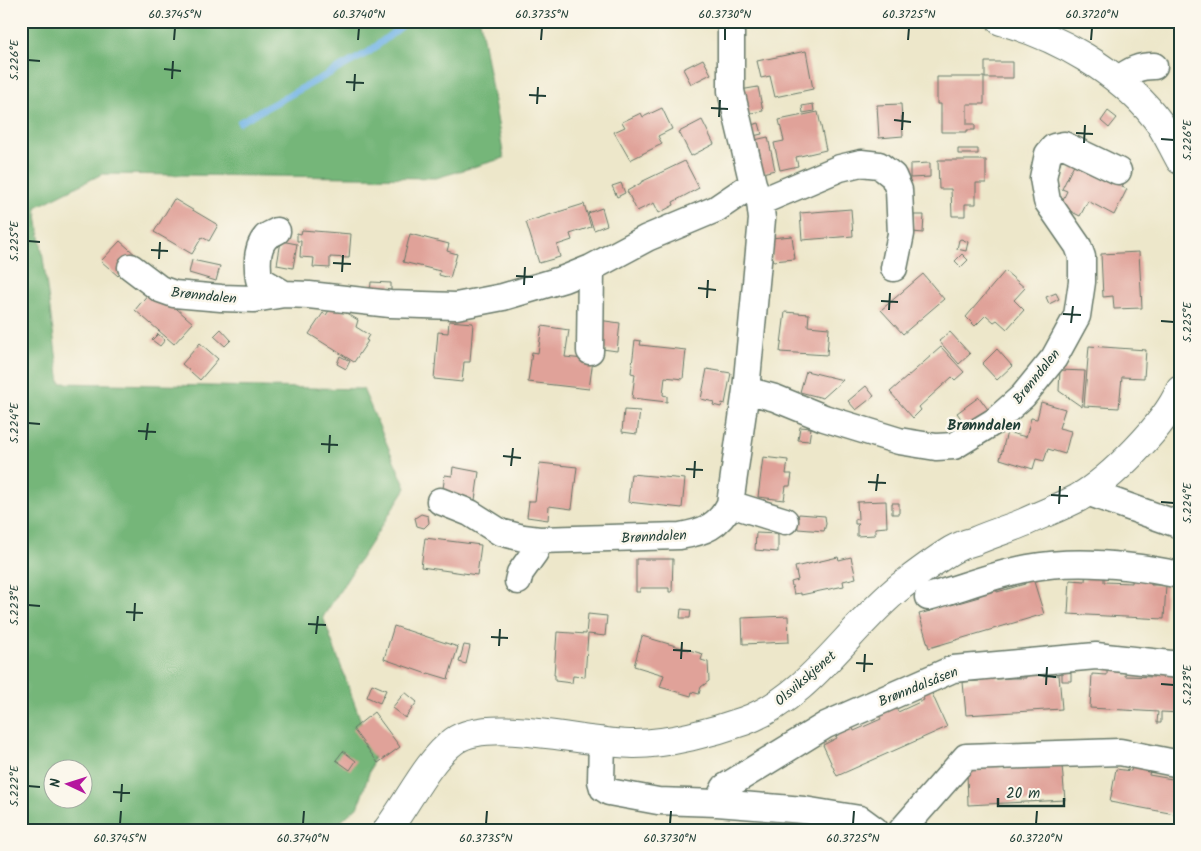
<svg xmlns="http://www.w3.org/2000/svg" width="1201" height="851" viewBox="0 0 1201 851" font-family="Kalam,sans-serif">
<rect width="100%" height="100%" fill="#fbf7ec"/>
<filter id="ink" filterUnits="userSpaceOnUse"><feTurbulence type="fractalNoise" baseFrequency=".02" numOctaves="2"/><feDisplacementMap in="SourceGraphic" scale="10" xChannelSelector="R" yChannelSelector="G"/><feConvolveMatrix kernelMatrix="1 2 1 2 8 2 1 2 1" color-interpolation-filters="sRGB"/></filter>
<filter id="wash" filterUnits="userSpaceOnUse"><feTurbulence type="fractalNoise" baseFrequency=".0096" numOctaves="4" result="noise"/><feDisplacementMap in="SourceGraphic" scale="20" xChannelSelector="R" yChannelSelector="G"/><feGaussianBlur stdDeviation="1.12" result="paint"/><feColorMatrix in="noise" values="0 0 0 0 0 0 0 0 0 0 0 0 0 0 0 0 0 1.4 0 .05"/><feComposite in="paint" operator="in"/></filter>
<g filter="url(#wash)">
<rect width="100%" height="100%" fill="#ede7ca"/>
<path fill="#74b679" stroke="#4a7a56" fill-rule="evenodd" d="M21,21H480L504,158L436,178L102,174L36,207L60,383L363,389L406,488L323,617L374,757L359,805L337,825L327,830H21ZM52,768H82V798H52Z"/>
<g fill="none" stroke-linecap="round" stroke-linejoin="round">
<path stroke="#71b3e6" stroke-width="7" d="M240,122L369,52L408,21"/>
</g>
<g id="blocks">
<path fill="#e0a299" d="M806,51L813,89L775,97L770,76L761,78L757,61Z
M703,59L711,74L691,84L683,69Z
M985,62H1013V78H985Z
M937,77H984V104H967V124H975V130H967V132H941V104H937Z
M758,87L763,111L745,114L740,90Z
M813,104L814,111L803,113L802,106Z
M901,104L903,136L879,138L877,105Z
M662,108L672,129L658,136L662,144L630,160L614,132L625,127L622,122L641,113L643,117Z
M1108,111L1117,118L1109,128L1101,121Z
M818,112L826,150L796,157L798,166L780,170L774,143L784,141L779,120Z
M702,120L714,144L691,156L679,132Z
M759,123L762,134L753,136L751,125Z
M768,137L775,170L758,174L750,141Z
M958,149H978V154H958Z
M1077,158L1127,176L1122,187L1127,189L1114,215L1088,201L1080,216L1060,206L1067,191L1062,189Z
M938,160H986V183H976V204H965V216H952L951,189H939Z
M685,161L699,188L673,202L674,205L659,213L654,203L637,211L627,191L641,183V182Z
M930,163V177L910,178V164Z
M621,183L625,193L617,197L612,186Z
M174,199L218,225L209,241L202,237L192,254L154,232Z
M584,204L591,227L570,234L572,240L557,245L560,257L539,263L526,222Z
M602,208L607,225L594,230L588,213Z
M851,209L853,236L802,240L800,213Z
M914,215H924L923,233L913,232Z
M302,230L351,234L349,258L330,257V268L313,267L314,258L300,257L301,241H297V233L301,234Z
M410,234L449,244L447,251L457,254L450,278L439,275L440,271L403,262Z
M792,236L795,259L773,261L771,238Z
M961,239L968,242L966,251L957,249L959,240Z
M120,241L137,256L118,276L101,261Z
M281,241L297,244L293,268L277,265Z
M1139,252L1142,308L1114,309L1113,296L1103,297L1101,254Z
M962,254L968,260L961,267L955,261Z
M192,260L220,266L216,281L189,273Z
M1005,271L1025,288L1014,300L1024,310L1007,329L997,320L994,322L986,315L975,326L966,317Z
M923,274L944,299L903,334L881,310Z
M371,282L391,283V296L370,295Z
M153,288L193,323L174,344L135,310Z
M1056,293L1059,299L1049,304L1046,297Z
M333,305L358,320L356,327L369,335L366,340L368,341L354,362L309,334L323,313L326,315Z
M785,312L809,314L808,326L829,328L827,355L780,352Z
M598,320L620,323L617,351L595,348Z
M449,321L473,323L470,362H464L462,382L434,379L438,332L448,333Z
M542,326L569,330L565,357L593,360L589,389L528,382L532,352L538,353Z
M221,329L231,340L225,346L214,336Z
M950,332L970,354L959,364L939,341Z
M158,334L165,340L160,346L152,340Z
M635,340L641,341L640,345L686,350L683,379L665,377L663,395L667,396V402L632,398L635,374L631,373Z
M200,343L218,359L200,380L182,364Z
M1089,346L1146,350L1144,378L1122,377L1119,408L1084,406Z
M941,347L964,372L955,380L952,377L919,407L921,410L913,418L890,392Z
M997,349L1012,366L997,380L982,364Z
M340,356L350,361L346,369L337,364Z
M707,369L731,373L725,404L722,403L721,407L713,405L714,402L701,399Z
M1060,370L1085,371L1082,407L1059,391Z
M806,371L843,380L823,398L800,392Z
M866,386L874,396L856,410L848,401Z
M979,397L992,415L970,431L957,413Z
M1041,402L1065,409L1059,428L1071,431L1065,454L1048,449L1044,461L1036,459L1033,469L1000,459L1007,432L1026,437L1031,418L1037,419Z
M624,410L640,411L637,434L622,432Z
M800,427L811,428L809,441L798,440Z
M763,457L788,460L786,474H792L790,486H786L784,500L758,497Z
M540,463L577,467L572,509L549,506L548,520L527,517L529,501H535Z
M453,467L479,472L475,500L442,495L445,475L452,476Z
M631,474L685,479L682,508L628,502Z
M886,501L887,527L875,528V535L857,536V526L859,524H855V519H858L857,502Z
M892,503H899V514H892Z
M421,514L428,516L429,523L424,528L417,526L415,518Z
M799,514L825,516L826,524L824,531L798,529L797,521Z
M756,533L778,534V552L755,550Z
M425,538L481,545L477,575L421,567Z
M838,557L839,560L851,557L856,578L843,581L844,586L801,595V593L794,594L791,582L798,580L795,567Z
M636,559H673L672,592H669V588H640V592H636Z
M1086,570L1104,572V582L1132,583L1133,573L1151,574V585H1166L1164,619L1068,614L1070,580L1085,581Z
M1031,572L1044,614L929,648L919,614L934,610L931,600L948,595L951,605L979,597L976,587L994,582L997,592L1025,584L1022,575Z
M681,609L691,610L690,618H680Z
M588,614L607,616L605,636L588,634L585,677L573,676L572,683L555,681V675H554L557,632L586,634Z
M788,616L789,642L743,644L742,618Z
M394,626L458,647L448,679L428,673L427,674L384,659Z
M642,636L703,654L701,660L708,662L709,681L701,687L699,694L692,692L691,696L660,687L664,675L634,666Z
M464,645L470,646L466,664L459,662Z
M1107,665L1126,666L1125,676L1154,677L1155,667L1174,668L1173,679H1180V713L1161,712V723H1157L1158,712L1090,708L1092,674L1107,675Z
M1043,666L1044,676L1059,675L1062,709L966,715L963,682L979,681L978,670L996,669L997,679L1011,678H1026L1025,667Z
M1062,670H1071V681H1062Z
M372,684L386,690L380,703L367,697Z
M929,687L947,727L837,776L823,745L837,738L833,729L850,721L854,731L881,719L876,710L893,702L898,712L924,700L920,691Z
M405,692L417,702L405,718L392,708Z
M374,712L400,747L378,763L353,729Z
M343,751L356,761L350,770L336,760Z
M999,759L1000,769L1062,766L1065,800L968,805L967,771L982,770L981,760Z
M1133,761L1151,765L1149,775L1178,780L1180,774V815L1110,802L1116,769L1131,771Z"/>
</g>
</g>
<g filter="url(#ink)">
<use href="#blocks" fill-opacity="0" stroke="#677868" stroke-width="1"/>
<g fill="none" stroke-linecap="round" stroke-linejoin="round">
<defs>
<path id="minor" d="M1119,79C1131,70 1139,66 1154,66
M760,202L840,168L861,163L879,165L893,176L899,190L901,234L894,268
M277,231C274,233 268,235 266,237C256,248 257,266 259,279L284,294
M131,267L160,289L174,294L221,298L254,299L284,294L309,295L390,304L456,306L503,297L564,279L591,268L647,238L716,209L753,184
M590,351L591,268
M746,390L775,398L824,418L899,441L936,447L954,446L995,421L1023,396L1054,358L1077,316L1082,282V257L1078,246L1047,201L1043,178L1048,154L1054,147L1064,145L1118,171
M1087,492L1180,525
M440,501L470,513L500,532L523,538L539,540L680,536C704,532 719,526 730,504L746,390L762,219L760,202L753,184L731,91V21
M730,504L785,521
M518,581L520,573L535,552L539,540
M928,597C960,588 996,574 1028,568C1076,559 1132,565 1180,575
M602,741L601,781L603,788L609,792L658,801L717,803L804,810L860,819L875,830
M717,803L725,787L826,725L953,669L1096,656L1180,665
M902,830L966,757L1120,752L1180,764"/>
<path id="major" d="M1001,21C1057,36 1118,71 1155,117C1165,129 1172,146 1180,160
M387,830C408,803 427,761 454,741C489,715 590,745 635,744C668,744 713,732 744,721C811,696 847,629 901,586C917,574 935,560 952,550C959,546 967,543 975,541C991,534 1008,529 1025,522C1042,514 1061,507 1078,498C1111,479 1165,425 1180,390"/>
</defs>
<use href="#minor" stroke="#677868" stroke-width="29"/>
<use href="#major" stroke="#677868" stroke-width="30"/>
<use href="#minor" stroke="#fff" stroke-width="26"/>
<use href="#major" stroke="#fff" stroke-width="28"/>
</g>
</g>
<path fill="none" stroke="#1f3d34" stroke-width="2" d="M174,40L175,28M358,40L359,28M541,40L542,28M725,40V28M908,40L909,28M1091,40L1092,28M28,60L40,61M164,69L181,71M172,79L173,61M346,82L364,83M354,91L355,74M529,95L546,96M537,104L538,87M711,108L728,109M719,117L720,100M894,120L911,122M902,130L903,112M1076,133L1093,134M1161,139L1174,140M1084,143L1085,125M28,241L40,242M151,250L168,251M159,259L160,242M333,263L351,264M342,272L343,255M516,276L533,277M524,285L525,267M698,288L716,290M707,298L708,280M881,301L898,302M889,310L890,293M1063,314L1081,315M1161,321L1174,322M1071,323L1073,306M28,423L40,424M138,431L156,432M146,440L148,423M321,444L338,445M329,453L330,435M503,456L521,458M511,466L513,448M686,469L703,470M694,478L695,461M868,482L886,483M876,491L878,474M1051,495L1068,496M1161,502L1174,503M1059,504L1060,486M28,605L40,606M126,612L143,613M134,621L135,603M308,624L326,625M316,634L318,616M491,637L508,638M499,646L500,629M673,650L691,651M681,659L682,642M856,663L873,664M864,672L865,654M1038,675L1056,677M1161,684L1174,685M1046,685L1047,667M28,786L40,787M113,792L130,793M121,802L122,784M120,824L121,811M303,824L304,811M486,824L487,811M670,824L671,811M853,824L854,811M1036,824L1037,811"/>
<g text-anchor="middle" stroke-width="5" stroke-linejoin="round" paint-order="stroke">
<g font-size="14" fill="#1f3d34" stroke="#fbf7ec">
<text transform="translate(204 295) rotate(6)" y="5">Brønndalen</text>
<text transform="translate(1036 376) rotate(-51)" y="5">Brønndalen</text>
<text transform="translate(654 536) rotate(-3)" y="5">Brønndalen</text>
<text transform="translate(805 678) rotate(-41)" y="5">Olsvikskjenet</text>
<text transform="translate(918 686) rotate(-22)" y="5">Brønndalsåsen</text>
</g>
<g font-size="15" font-weight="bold" fill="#1f3d34" stroke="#fbf7ec">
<text x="984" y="430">Brønndalen</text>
</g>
</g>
<rect width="1201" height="851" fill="none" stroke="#fbf7ec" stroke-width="55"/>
<g transform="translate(68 784) rotate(274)"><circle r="24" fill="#fbf7ec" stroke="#a3ada2"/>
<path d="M0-4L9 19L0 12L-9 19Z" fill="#b5179e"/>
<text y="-8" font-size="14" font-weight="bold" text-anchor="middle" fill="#1f3d34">N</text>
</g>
<path d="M998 798v8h66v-8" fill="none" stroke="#1f3d34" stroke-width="2.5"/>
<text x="1006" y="798" font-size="15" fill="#1f3d34" stroke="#fbf7ec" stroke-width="4" paint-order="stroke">20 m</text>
<rect x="28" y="28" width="1146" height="796" fill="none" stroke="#1f3d34" stroke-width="2"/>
<g font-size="12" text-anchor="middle" fill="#1f3d34">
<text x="175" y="18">60.3745°N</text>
<text x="359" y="18">60.3740°N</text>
<text x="542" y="18">60.3735°N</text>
<text x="725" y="18">60.3730°N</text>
<text x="909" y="18">60.3725°N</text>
<text x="1092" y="18">60.3720°N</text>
<text transform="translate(14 60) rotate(-90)" y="4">5.226°E</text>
<text transform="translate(1187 140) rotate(-90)" y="4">5.226°E</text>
<text transform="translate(14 241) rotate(-90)" y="4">5.225°E</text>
<text transform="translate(1187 322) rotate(-90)" y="4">5.225°E</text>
<text transform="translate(14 423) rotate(-90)" y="4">5.224°E</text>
<text transform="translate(1187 503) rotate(-90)" y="4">5.224°E</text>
<text transform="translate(14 605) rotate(-90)" y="4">5.223°E</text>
<text transform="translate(1187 685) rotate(-90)" y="4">5.223°E</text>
<text transform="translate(14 786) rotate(-90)" y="4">5.222°E</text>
<text x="120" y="842">60.3745°N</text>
<text x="303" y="842">60.3740°N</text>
<text x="486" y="842">60.3735°N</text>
<text x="670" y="842">60.3730°N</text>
<text x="853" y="842">60.3725°N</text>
<text x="1036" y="842">60.3720°N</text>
</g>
</svg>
